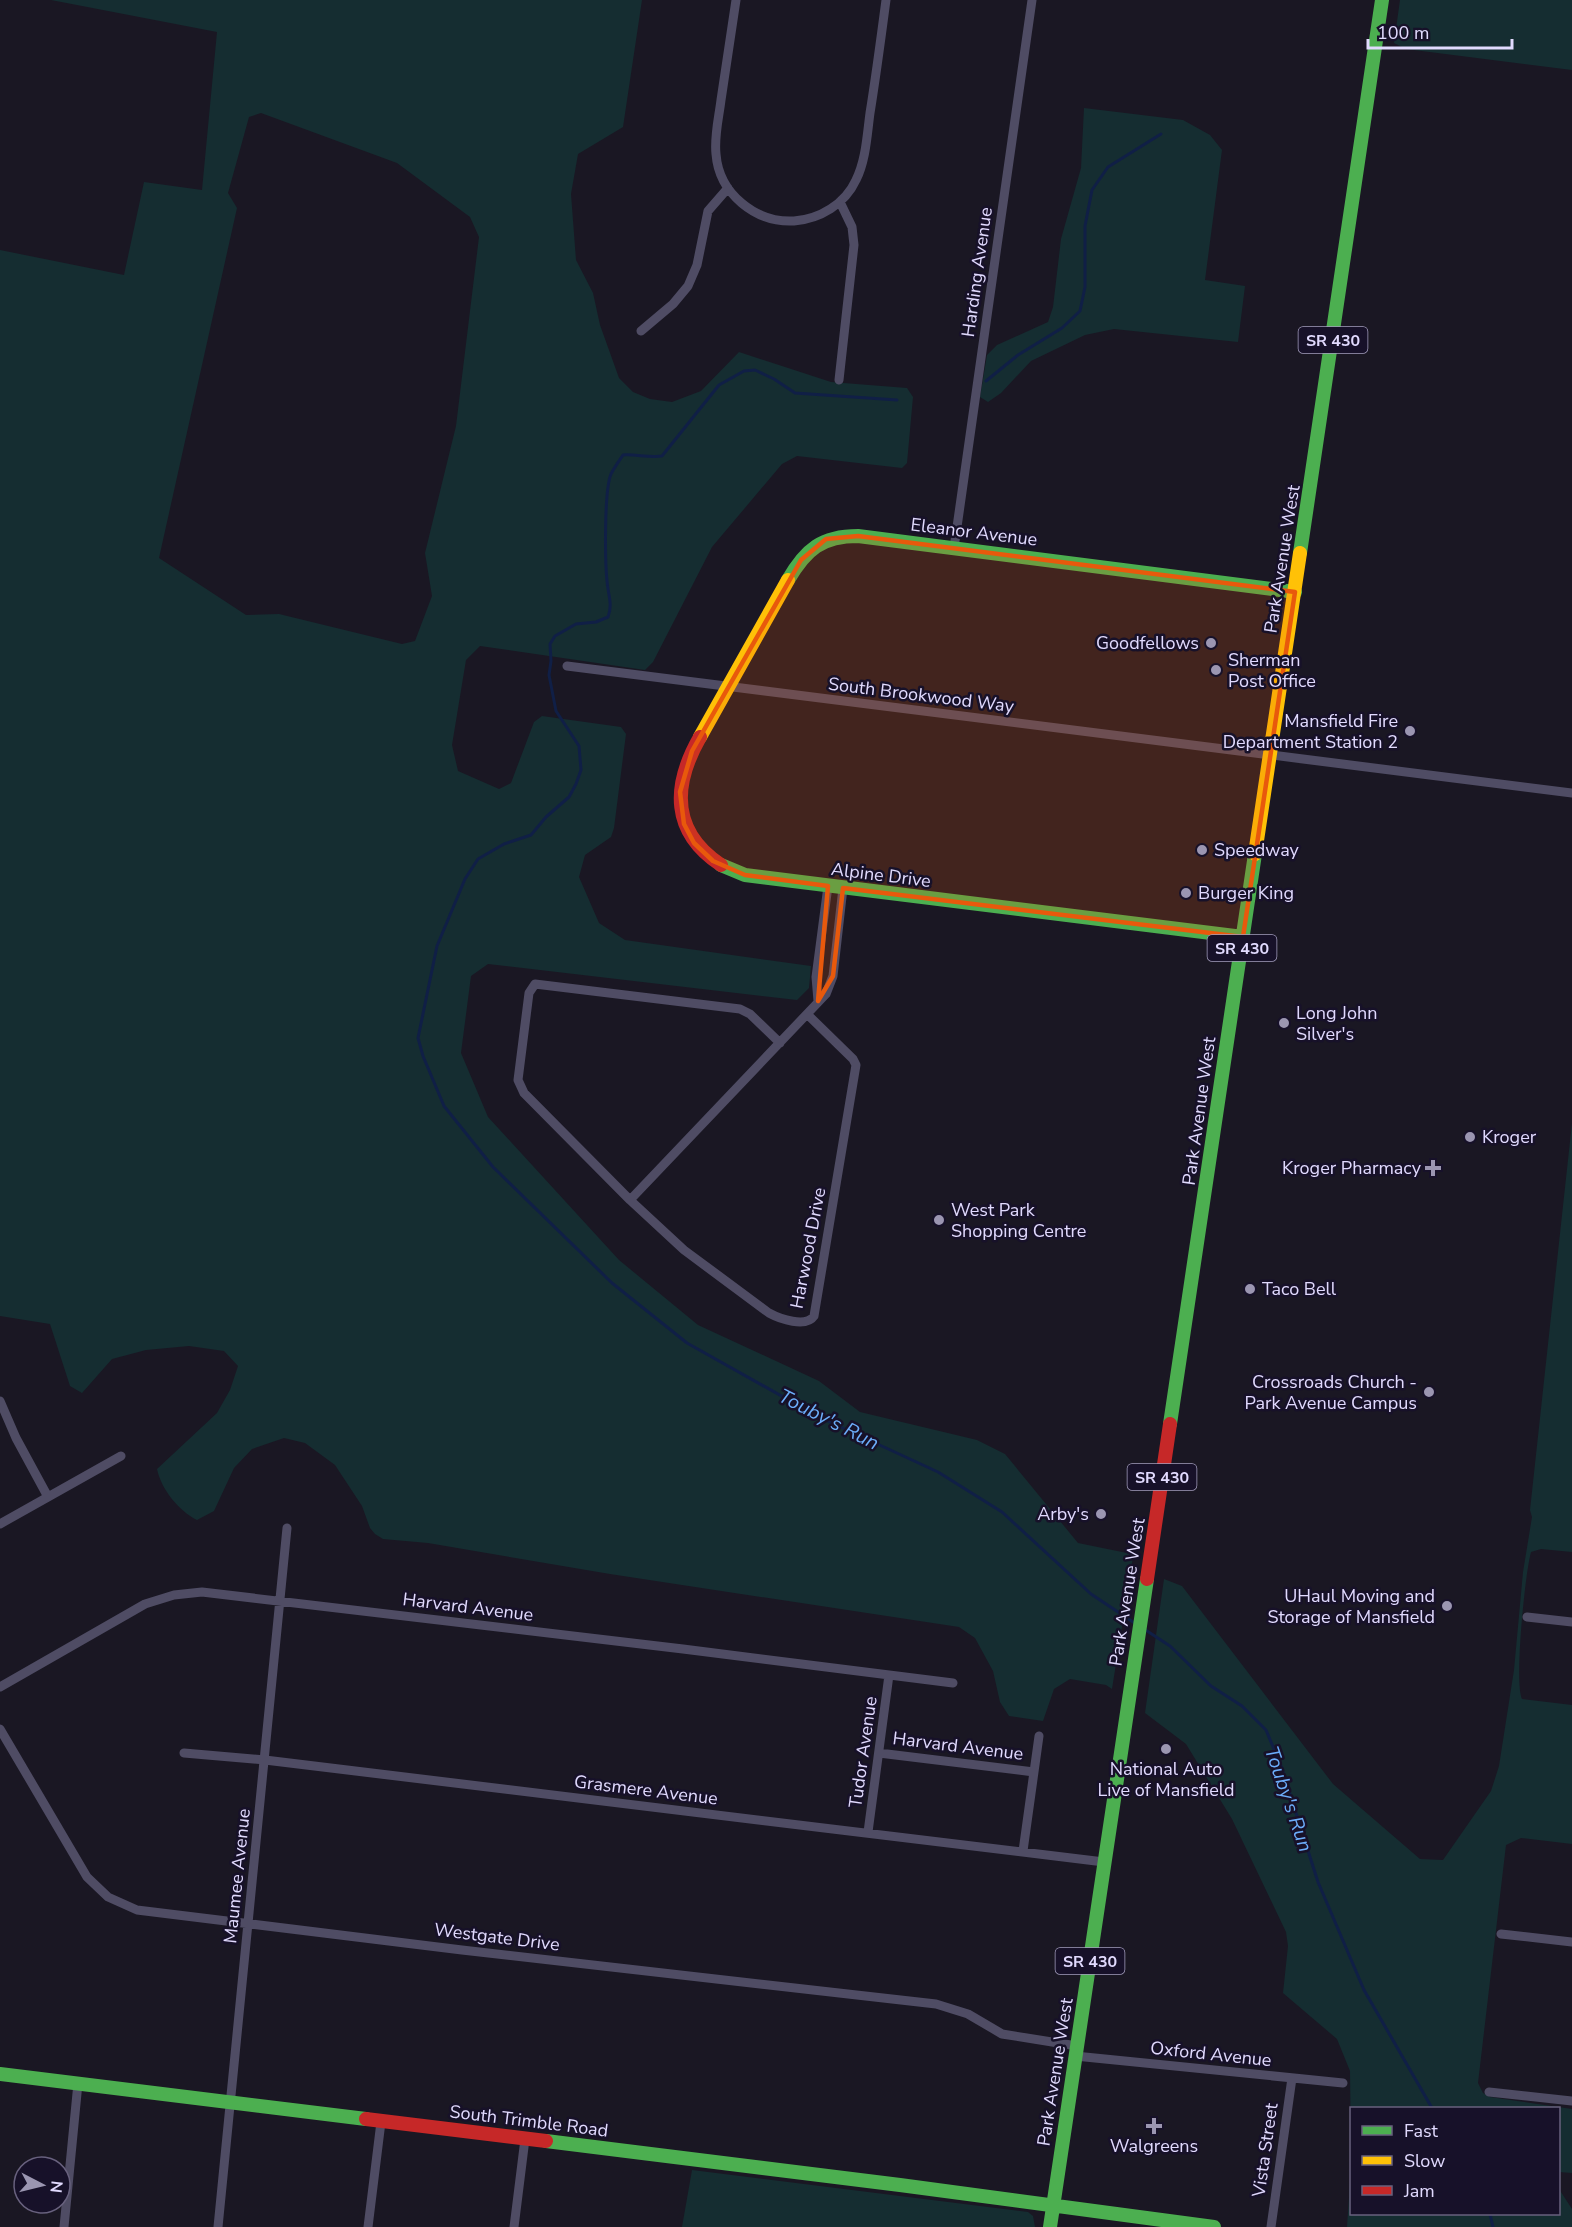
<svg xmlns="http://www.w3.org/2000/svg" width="1572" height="2227" viewBox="0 0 1572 2227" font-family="'Nunito Sans',sans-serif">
<rect width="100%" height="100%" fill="#1a1723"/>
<path fill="#152d31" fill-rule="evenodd" d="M51,0H642L623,127L578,154L571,194L576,260L593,293L600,325L619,378L633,392L650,399L672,402L701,391L739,352L831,382L907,388L913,397L907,463L902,468L797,456L782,464L712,547L653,662L645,670L480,646L466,660L452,745L458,771L499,789L511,783L534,722L542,716L621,727L626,734L614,828L611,837L585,855L579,877L599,923L625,940L811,966L809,988L797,1000L488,964L471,976L461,1053L488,1117L619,1260L698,1325L819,1381L860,1412L977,1440L1005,1454L1078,1543L1127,1553L1133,1557L1112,1689L1106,1685L1070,1679L1054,1689L1043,1721L1009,1716L1000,1702L993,1671L975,1638L959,1627L610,1574L428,1543L383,1539L375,1534L370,1528L362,1506L335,1465L305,1443L284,1438L252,1449L234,1468L214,1511L197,1520C179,1511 161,1489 157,1469L217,1413L230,1390L238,1366L224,1351L189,1346L146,1350L112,1359L82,1393L70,1386L50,1324L0,1316V250L124,275L144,182L202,190L217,32ZM261,113L397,163L470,217L479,237L456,426L425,553L432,596L415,641L402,644L279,614L246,615L159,558L237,208L228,193L249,117Z
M1400,0H1572V70L1406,49L1394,43Z
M1084,108L1183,120L1210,135L1222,150L1205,280L1245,286L1238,342L1114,329L1085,335L1031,361L1001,393L988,402L980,397L987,355L997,345L1048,322L1053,307L1061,239L1081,168Z
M1572,1123V1552L1541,1549L1531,1552C1525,1574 1514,1682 1522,1699L1572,1705V1844L1521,1838L1506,1845L1478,2083L1483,2093L1490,2097L1572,2109V2173L1559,2172L1558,2108H1352L1351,2151L1350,2071L1337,2039L1283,1993L1288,1946L1286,1932L1232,1819L1186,1744L1145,1713L1164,1579L1182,1586L1333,1784L1420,1859L1443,1860L1491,1791L1499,1766L1514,1670L1523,1572L1532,1517L1530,1510Z
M1351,2168L1352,2214H1558L1559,2189L1572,2209V2227H1347Z
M692,2170L1028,2212L1033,2216L1035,2227H682Z"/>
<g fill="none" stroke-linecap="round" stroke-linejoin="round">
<path stroke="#101f46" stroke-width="3" d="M986,381L1018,355L1062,328L1080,311L1085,287V226L1092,190L1108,167L1161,134
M897,400L795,393L774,379L755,370L744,371L719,385L662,456C649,458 636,454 623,455C619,461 614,468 611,474C604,491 605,561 607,581C608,595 613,604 608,617L596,622L576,624L555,636L550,644L551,661L549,675L556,711L579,746L581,770L576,784L569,797L546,817L531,835L504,844L478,859L465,879L437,946L418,1038L423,1056L444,1106L493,1167L612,1283L687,1343L819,1417L938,1472L1002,1512L1091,1594L1136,1624
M1144,1629L1170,1646L1211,1686L1242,1706L1266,1730L1281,1766L1318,1882L1364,1990L1432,2108
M1490,2214L1493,2227"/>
<path stroke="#4f4c64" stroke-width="9" d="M736,0C731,33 726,66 721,100C719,117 714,136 716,154C719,194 756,223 794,221C820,219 845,204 856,180C866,160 867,135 870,113C876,76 881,38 886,0
M641,331L673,304L688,286L697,265L708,211L728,188
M839,380L854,245L852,227L840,202
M954,548L1032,0
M567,666L1572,793
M818,1001L816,977L828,886
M780,1043L750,1014L740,1009L535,984L529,993L518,1080L524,1093L630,1200L684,1250L769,1313C780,1319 806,1328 814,1316L856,1065L853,1059L808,1015
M630,1200L826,994L833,976L843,888
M0,1401L16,1438L48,1497
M0,1524L121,1456
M1527,1617L1572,1622
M0,1687L145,1604L174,1595L202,1592L683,1649L953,1683
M0,1729L87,1877L108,1897L137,1910L462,1950L936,2004L968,2014L1002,2034L1077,2046
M184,1753L265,1760L1104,1862
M879,1753L1034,1772
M868,1832L889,1675
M1023,1851L1039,1736
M1501,1934L1572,1942
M1075,2056L1343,2083
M1489,2092L1572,2101
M64,2227L78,2083
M218,2227L287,1528
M368,2227L381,2122
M514,2227L525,2139
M1271,2227L1292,2078"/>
<path stroke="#4caf50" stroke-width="14" d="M1300,553L1382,0
M788,580C806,549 822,536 858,536L1295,592
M721,865L745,875L1243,937
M1170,1424L1255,854
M0,2074L366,2119
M546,2141L900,2185L1214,2227
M1050,2227L1147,1579"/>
<path stroke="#ffc107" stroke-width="14" d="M700,737L788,580
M1255,854L1300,553"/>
<path stroke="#c62828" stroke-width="14" d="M700,737C672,786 671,832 721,865
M1147,1579L1170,1424
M366,2119L546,2141"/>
</g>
<path fill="#e8590c" fill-opacity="0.2" stroke="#e8590c" stroke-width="4.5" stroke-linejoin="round" d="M858,536L1295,592L1243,937L843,888L833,976L818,1001L828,886L745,875L713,861L694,843L684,824L680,792L692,751L801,560L826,539Z"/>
<g fill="#9b96b1" stroke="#171129" stroke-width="2">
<circle cx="1211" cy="643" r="6"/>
<circle cx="1216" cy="670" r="6"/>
<circle cx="1410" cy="731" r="6"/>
<circle cx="1202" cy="850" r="6"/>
<circle cx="1186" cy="893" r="6"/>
<circle cx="1284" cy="1023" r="6"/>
<circle cx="1470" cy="1137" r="6"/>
<path d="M1430 1159h6v6h6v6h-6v6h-6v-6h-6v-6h6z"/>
<circle cx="939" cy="1220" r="6"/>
<circle cx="1250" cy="1289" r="6"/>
<circle cx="1429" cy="1392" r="6"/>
<circle cx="1101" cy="1514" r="6"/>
<circle cx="1447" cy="1606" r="6"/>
<circle cx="1166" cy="1749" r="6"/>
<path d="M1151 2117h6v6h6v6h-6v6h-6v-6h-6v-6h6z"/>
</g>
<g text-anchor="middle" stroke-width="5" stroke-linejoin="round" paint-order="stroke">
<g fill="#171129" stroke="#a49ebe" stroke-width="1.5">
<rect x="1298.5" y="327" width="69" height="26" rx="4.5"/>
<rect x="1207.5" y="935" width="69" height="26" rx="4.5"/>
<rect x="1127.5" y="1464" width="69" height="26" rx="4.5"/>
<rect x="1055.5" y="1948" width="69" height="26" rx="4.5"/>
</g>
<g font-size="16" font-weight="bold" fill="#e1dafe">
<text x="1333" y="346">SR 430</text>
<text x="1242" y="954">SR 430</text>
<text x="1162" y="1483">SR 430</text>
<text x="1090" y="1967">SR 430</text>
</g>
<g font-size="18" fill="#e1dafe" stroke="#171129">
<text transform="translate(977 272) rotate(-82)" y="6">Harding Avenue</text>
<text transform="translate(974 532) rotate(7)" y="6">Eleanor Avenue</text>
<text transform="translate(1282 559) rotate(-81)" y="6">Park Avenue West</text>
<text transform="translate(921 695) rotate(7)" y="6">South Brookwood Way</text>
<text transform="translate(881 875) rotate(7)" y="6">Alpine Drive</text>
<text transform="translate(1199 1111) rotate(-82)" y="6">Park Avenue West</text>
<text transform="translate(808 1248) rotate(-79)" y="6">Harwood Drive</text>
<text transform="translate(1127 1592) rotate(-81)" y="6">Park Avenue West</text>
<text transform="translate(468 1607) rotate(7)" y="6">Harvard Avenue</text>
<text transform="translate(958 1746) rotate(7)" y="6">Harvard Avenue</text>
<text transform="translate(863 1752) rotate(-82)" y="6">Tudor Avenue</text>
<text transform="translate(646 1790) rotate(7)" y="6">Grasmere Avenue</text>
<text transform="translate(237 1876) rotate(-84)" y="6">Maumee Avenue</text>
<text transform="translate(497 1937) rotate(7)" y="6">Westgate Drive</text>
<text transform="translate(1211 2054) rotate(6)" y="6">Oxford Avenue</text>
<text transform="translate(1055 2072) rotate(-81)" y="6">Park Avenue West</text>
<text transform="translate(529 2121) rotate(7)" y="6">South Trimble Road</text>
<text transform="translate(1265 2150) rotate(-82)" y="6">Vista Street</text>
</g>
<g font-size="18" fill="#e1dafe" stroke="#171129" text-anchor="start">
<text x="1199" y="649" text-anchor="end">Goodfellows</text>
<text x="1228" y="666">Sherman<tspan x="1228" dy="21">Post Office</tspan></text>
<text x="1398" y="727" text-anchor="end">Mansfield Fire<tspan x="1398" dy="21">Department Station 2</tspan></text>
<text x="1214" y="856">Speedway</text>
<text x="1198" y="899">Burger King</text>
<text x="1296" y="1019">Long John<tspan x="1296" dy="21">Silver's</tspan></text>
<text x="1482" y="1143">Kroger</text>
<text x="1421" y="1174" text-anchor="end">Kroger Pharmacy</text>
<text x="951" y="1216">West Park<tspan x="951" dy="21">Shopping Centre</tspan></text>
<text x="1262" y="1295">Taco Bell</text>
<text x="1417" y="1388" text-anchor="end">Crossroads Church -<tspan x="1417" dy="21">Park Avenue Campus</tspan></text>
<text x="1089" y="1520" text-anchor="end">Arby's</text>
<text x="1435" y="1602" text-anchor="end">UHaul Moving and<tspan x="1435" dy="21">Storage of Mansfield</tspan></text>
<text x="1166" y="1775" text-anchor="middle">National Auto<tspan x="1166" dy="21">Live of Mansfield</tspan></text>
<text x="1154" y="2152" text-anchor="middle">Walgreens</text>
</g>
<g font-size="20" font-style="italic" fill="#6cadfa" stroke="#171129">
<text transform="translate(829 1419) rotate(27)" y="7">Touby's Run</text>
<text transform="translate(1289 1799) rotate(71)" y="7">Touby's Run</text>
</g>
</g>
<rect x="1350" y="2107" width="210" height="108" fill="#171129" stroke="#68617e" stroke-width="1.5"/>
<rect x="1362" y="2126" width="30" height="9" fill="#4caf50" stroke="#68617e" stroke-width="1.5"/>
<text x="1404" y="2137" font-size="18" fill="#e1dafe">Fast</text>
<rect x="1362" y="2156" width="30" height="9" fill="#ffc107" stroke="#68617e" stroke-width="1.5"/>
<text x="1404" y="2167" font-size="18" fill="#e1dafe">Slow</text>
<rect x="1362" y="2186" width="30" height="9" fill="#c62828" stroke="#68617e" stroke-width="1.5"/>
<text x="1404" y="2197" font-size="18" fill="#e1dafe">Jam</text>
<g transform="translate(42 2185) rotate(97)"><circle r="28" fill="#171129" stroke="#68617e" stroke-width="1.5"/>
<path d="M0-4.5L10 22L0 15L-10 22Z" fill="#9b96b1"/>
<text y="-9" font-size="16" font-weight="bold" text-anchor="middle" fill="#e1dafe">N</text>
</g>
<path d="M1368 39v9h144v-9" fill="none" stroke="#e1dafe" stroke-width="3"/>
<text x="1377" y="39" font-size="18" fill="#e1dafe" stroke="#171129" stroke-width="4.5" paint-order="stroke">100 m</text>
</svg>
